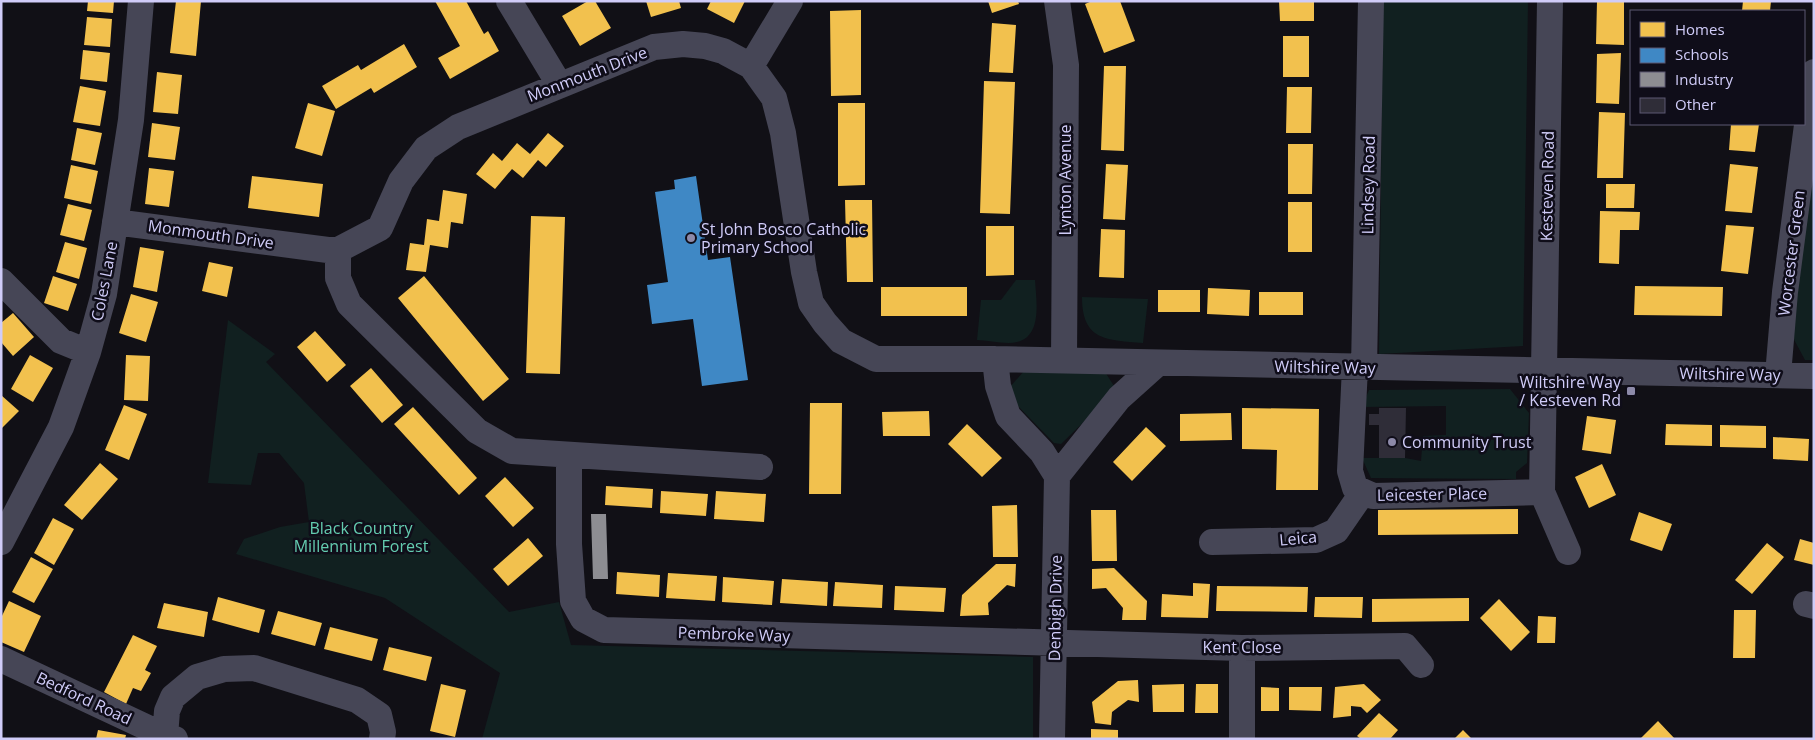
<svg xmlns="http://www.w3.org/2000/svg" width="1815" height="740" viewBox="0 0 1815 740" font-family="'Open Sans',sans-serif">
<rect width="100%" height="100%" fill="#111016"/>
<path fill="#112020" d="M1383,1H1528L1523,346L1379,354Z
M1814,134V360H1805L1790,332Z
M1016,280H1035C1036,299 1043,336 1017,342C1005,345 989,340 977,340L981,300H1001Z
M1082,297L1148,299L1143,343C1107,340 1082,341 1082,297Z
M228,320L275,354L266,362L509,612L559,602L571,645L1033,657V739H482L500,673L385,598L236,554L244,539L280,527L309,522L304,483L279,453H258L251,485L208,483Z
M1024,371L1105,372L1114,386L1101,405L1061,444L1054,443L1013,401L1010,387Z
M1510,389L1529,413L1527,463L1516,472V479L1371,478L1362,458H1405L1421,461L1423,436L1446,435V406L1362,407L1369,390Z"/>
<path fill="#f2c14e" d="M88,1H114L113,13L87,11Z
M176,1H201L196,56L170,53Z
M435,1H466L484,34L488,31L499,51L450,79L438,58L460,46Z
M588,1H595L611,28L580,46L562,16Z
M646,1H679L681,8L651,17Z
M711,1H745L734,23L707,9Z
M988,1H1018L1019,4L992,13Z
M1092,1H1120L1135,41L1104,53L1085,4Z
M1279,1H1314V21H1280Z
M1597,1H1624V45L1596,44Z
M1743,1H1771L1770,11H1742Z
M861,10V95L831,96L830,11Z
M87,17L112,19L110,47L84,45Z
M992,23L1016,25L1013,73L989,72Z
M1283,36H1309V77H1283Z
M404,44L417,67L374,93L371,88L336,109L322,86L358,65L361,70Z
M83,50L110,53L107,82L80,79Z
M1621,53L1619,104L1596,103L1597,54Z
M1104,66H1126L1124,151L1101,150Z
M157,72L182,75L178,114L153,112Z
M984,81L1015,82L1010,214L980,213Z
M80,86L106,91L100,126L73,122Z
M1287,87H1312L1311,133H1286Z
M308,103L335,111L322,156L295,148Z
M838,103H865V185L838,186Z
M1599,112L1625,113L1623,178H1597Z
M152,123L180,127L175,160L148,157Z
M1731,124H1759L1755,152L1729,150Z
M77,128L102,133L95,165L71,160Z
M548,133L564,146L546,167L538,160L523,178L512,169L495,189L476,174L493,153L502,161L517,143L530,154Z
M1288,144H1313L1312,194H1288Z
M1106,164L1128,165L1125,220L1103,219Z
M1730,164L1758,167L1752,213L1725,211Z
M71,165L98,171L91,204L64,198Z
M149,168L174,171L169,207L145,204Z
M252,176L323,184L319,217L248,208Z
M1606,184H1635L1634,208H1606Z
M443,190L467,194L463,224L451,222L448,248L430,245L426,272L406,270L410,243L424,245L427,219L439,221Z
M845,200H872L873,282H847Z
M1288,202H1312V252H1288Z
M68,204L92,210L84,241L60,235Z
M1600,211L1640,212L1639,230H1620L1619,264L1599,263Z
M531,216L565,217L560,374L526,373Z
M1726,225L1754,227L1748,274L1721,271Z
M986,226H1014V275L986,276Z
M1101,229L1125,230L1124,278L1099,277Z
M65,242L87,248L79,279L56,272Z
M140,247L164,251L157,292L133,287Z
M209,262L233,267L227,297L202,291Z
M53,276L77,284L68,311L44,303Z
M424,276L509,379L483,401L398,298Z
M1635,286L1723,287L1722,316L1634,315Z
M881,287H967V316H881Z
M1208,288L1250,290L1249,316L1207,314Z
M1158,290H1200V312H1158Z
M1259,292H1303V315H1259Z
M131,294L158,302L146,342L119,333Z
M13,313L34,337L13,356L1,342V323Z
M315,331L346,365L327,382L297,347Z
M30,355L53,368L33,402L11,389Z
M126,355L150,356L148,401L124,400Z
M371,368L403,405L382,423L350,386Z
M1,395L19,411L1,429Z
M810,403H842L841,494H809Z
M124,405L147,414L129,460L105,450Z
M413,407L477,478L459,495L394,424Z
M1242,408L1319,409L1318,490H1276L1277,450L1242,449Z
M929,411L930,436H883L882,412Z
M1231,413L1232,440L1180,441V414Z
M1587,416L1616,420L1611,454L1582,450Z
M967,424L1002,458L982,477L948,444Z
M1666,424L1712,425V446L1665,445Z
M1720,425L1766,426V448L1720,447Z
M1146,427L1166,446L1132,481L1113,462Z
M1773,437L1809,439L1808,461L1773,459Z
M100,463L118,479L82,520L64,505Z
M1602,464L1616,495L1589,508L1575,477Z
M505,477L534,508L513,527L485,496Z
M606,486L653,489L652,508L605,505Z
M661,491L708,494L706,516L660,513Z
M716,491L766,494L764,522L714,519Z
M1017,505L1018,557H993L992,506Z
M1518,509V534L1378,535V510Z
M1091,510H1116L1117,561H1092Z
M1639,512L1672,524L1662,551L1630,540Z
M53,518L74,529L54,565L34,553Z
M528,538L543,556L508,586L493,569Z
M1800,539L1814,543V565L1794,560Z
M1767,543L1784,557L1752,594L1735,580Z
M31,557L53,569L34,603L12,592Z
M996,564H1016L1015,587L1007,585L988,603L989,615L960,616L962,595Z
M1114,568L1147,601L1146,620H1122L1123,608L1106,588L1092,589V569Z
M617,572L660,575L659,597L616,594Z
M668,573L717,576L715,601L666,598Z
M723,577L774,581L772,605L722,602Z
M782,579L828,582L827,606L780,603Z
M835,582L883,585L882,608L833,606Z
M1193,583L1210,584L1208,618L1161,617L1162,594L1193,596Z
M895,586L946,588L944,612L894,610Z
M1217,586L1308,587L1307,612L1216,611Z
M218,597L265,610L259,633L212,620Z
M1315,597H1363L1362,618L1314,617Z
M1469,598V621L1372,622V599Z
M1499,599L1530,632L1511,651L1480,618Z
M9,601L41,616L24,652L1,642V618Z
M164,603L208,612L204,637L157,628Z
M1734,610H1756L1755,658H1733Z
M278,611L322,623L315,646L271,634Z
M1538,616L1556,617L1555,643H1537Z
M330,627L378,639L372,661L324,649Z
M133,635L157,646L145,670L151,673L141,691L133,688L126,704L104,692Z
M389,647L432,657L426,681L383,670Z
M1138,680L1139,702L1128,700L1112,712L1111,725L1095,723L1092,702L1118,681Z
M441,684L466,690L455,737L430,731Z
M1184,684V712H1153L1152,685Z
M1196,684H1218V713H1195Z
M1364,684L1381,700L1367,713L1361,707L1351,706V716L1333,718L1335,687Z
M1261,687L1279,688V711H1261Z
M1289,687H1322L1321,711L1289,710Z
M1379,713L1398,730L1390,739H1361L1357,736Z
M1658,721L1675,739H1640Z
M1091,729L1118,730V739H1091Z
M98,730L126,735L125,739H96Z
M1463,730L1472,739H1454Z"/>
<path fill="#3f88c5" d="M696,176L708,260L730,257L748,380L702,386L693,319L652,324L647,285L668,282L655,192L675,189L674,180Z"/>
<path fill="#8d8d92" d="M591,514H606L608,579H593Z"/>
<path fill="#2f2d38" d="M1379,408H1406L1405,458H1379V425H1369V414H1379Z"/>
<g fill="none" stroke-linecap="round" stroke-linejoin="round">
<path stroke="#464656" stroke-width="26" d="M509,1L559,84
M1057,1L1066,65L1064,360
M1550,1L1542,492L1568,552
M751,66L790,1
M115,222L328,250H338L380,228L401,181L426,148L458,127L654,47L683,44L705,46L723,51L751,66L774,98L783,133L804,272L811,303L825,323L841,341L876,359H995L1814,376
M338,250V278L349,304L477,431L512,451L760,467
M1,281L61,341L88,352
M995,359L998,386L1008,416L1042,452L1057,476L1052,739
M1355,367L1350,471L1355,488L1373,496L1542,492
M1364,368L1371,1
M1778,375L1785,292L1814,72
M569,456V544L573,601L583,619L604,630L1242,648L1405,646L1421,665
M1057,476L1119,398L1158,363
M1,542L61,427L88,352L104,294L131,120L141,1
M1212,542L1316,540L1336,531L1363,492
M1806,604L1814,606
M1,659L165,736V739
M175,739L165,736L167,711L173,697L197,677L224,669L254,668L357,700L379,715L383,732L382,739
M1242,739V648"/>
</g>
<g fill="#8d8aa9" stroke="#0f0d19" stroke-width="2">
<circle cx="691" cy="238" r="5"/>
<rect x="1626" y="386" width="10" height="10" rx="2.5"/>
<circle cx="1392" cy="442" r="5"/>
</g>
<g text-anchor="middle" stroke-width="5" stroke-linejoin="round" paint-order="stroke">
<g font-size="16" fill="#d0ccf8" stroke="#0f0d19">
<text transform="translate(587 74) rotate(-21)" y="6">Monmouth Drive</text>
<text transform="translate(1065 180) rotate(-90)" y="6">Lynton Avenue</text>
<text transform="translate(1368 185) rotate(-89)" y="6">Lindsey Road</text>
<text transform="translate(1547 186) rotate(-89)" y="6">Kesteven Road</text>
<text transform="translate(211 234) rotate(8)" y="6">Monmouth Drive</text>
<text transform="translate(1791 253) rotate(-83)" y="6">Worcester Green</text>
<text transform="translate(104 281) rotate(-79)" y="6">Coles Lane</text>
<text transform="translate(1325 367) rotate(1)" y="6">Wiltshire Way</text>
<text transform="translate(1730 374) rotate(1)" y="6">Wiltshire Way</text>
<text transform="translate(1432 494) rotate(-1)" y="6">Leicester Place</text>
<text transform="translate(1298 538) rotate(-5)" y="6">Leica</text>
<text transform="translate(1055 608) rotate(-89)" y="6">Denbigh Drive</text>
<text transform="translate(734 634) rotate(2)" y="6">Pembroke Way</text>
<text x="1242" y="653">Kent Close</text>
<text transform="translate(84 698) rotate(25)" y="6">Bedford Road</text>
</g>
<g font-size="16" fill="#d0ccf8" stroke="#0f0d19" text-anchor="start">
<text x="701" y="235">St John Bosco Catholic<tspan x="701" dy="18">Primary School</tspan></text>
<text x="1621" y="388" text-anchor="end">Wiltshire Way<tspan x="1621" dy="18">/ Kesteven Rd</tspan></text>
<text x="1402" y="448">Community Trust</text>
</g>
<g font-size="16" fill="#64ccb0" stroke="#0f0d19">
<text x="361" y="534">Black Country<tspan x="361" dy="18">Millennium Forest</tspan></text>
</g>
</g>
<rect width="1815" height="740" fill="none" stroke="#d0ccf8" stroke-width="5"/>
<rect x="1630" y="10" width="175" height="115" fill="#0f0d19" stroke="#5c5972"/>
<rect x="1640" y="22" width="25" height="15" fill="#f2c14e" stroke="#5c5972"/>
<text x="1675" y="35" font-size="15" fill="#d0ccf8">Homes</text>
<rect x="1640" y="48" width="25" height="15" fill="#3f88c5" stroke="#5c5972"/>
<text x="1675" y="60" font-size="15" fill="#d0ccf8">Schools</text>
<rect x="1640" y="72" width="25" height="15" fill="#8d8d92" stroke="#5c5972"/>
<text x="1675" y="85" font-size="15" fill="#d0ccf8">Industry</text>
<rect x="1640" y="98" width="25" height="15" fill="#2f2d38" stroke="#5c5972"/>
<text x="1675" y="110" font-size="15" fill="#d0ccf8">Other</text>
</svg>
